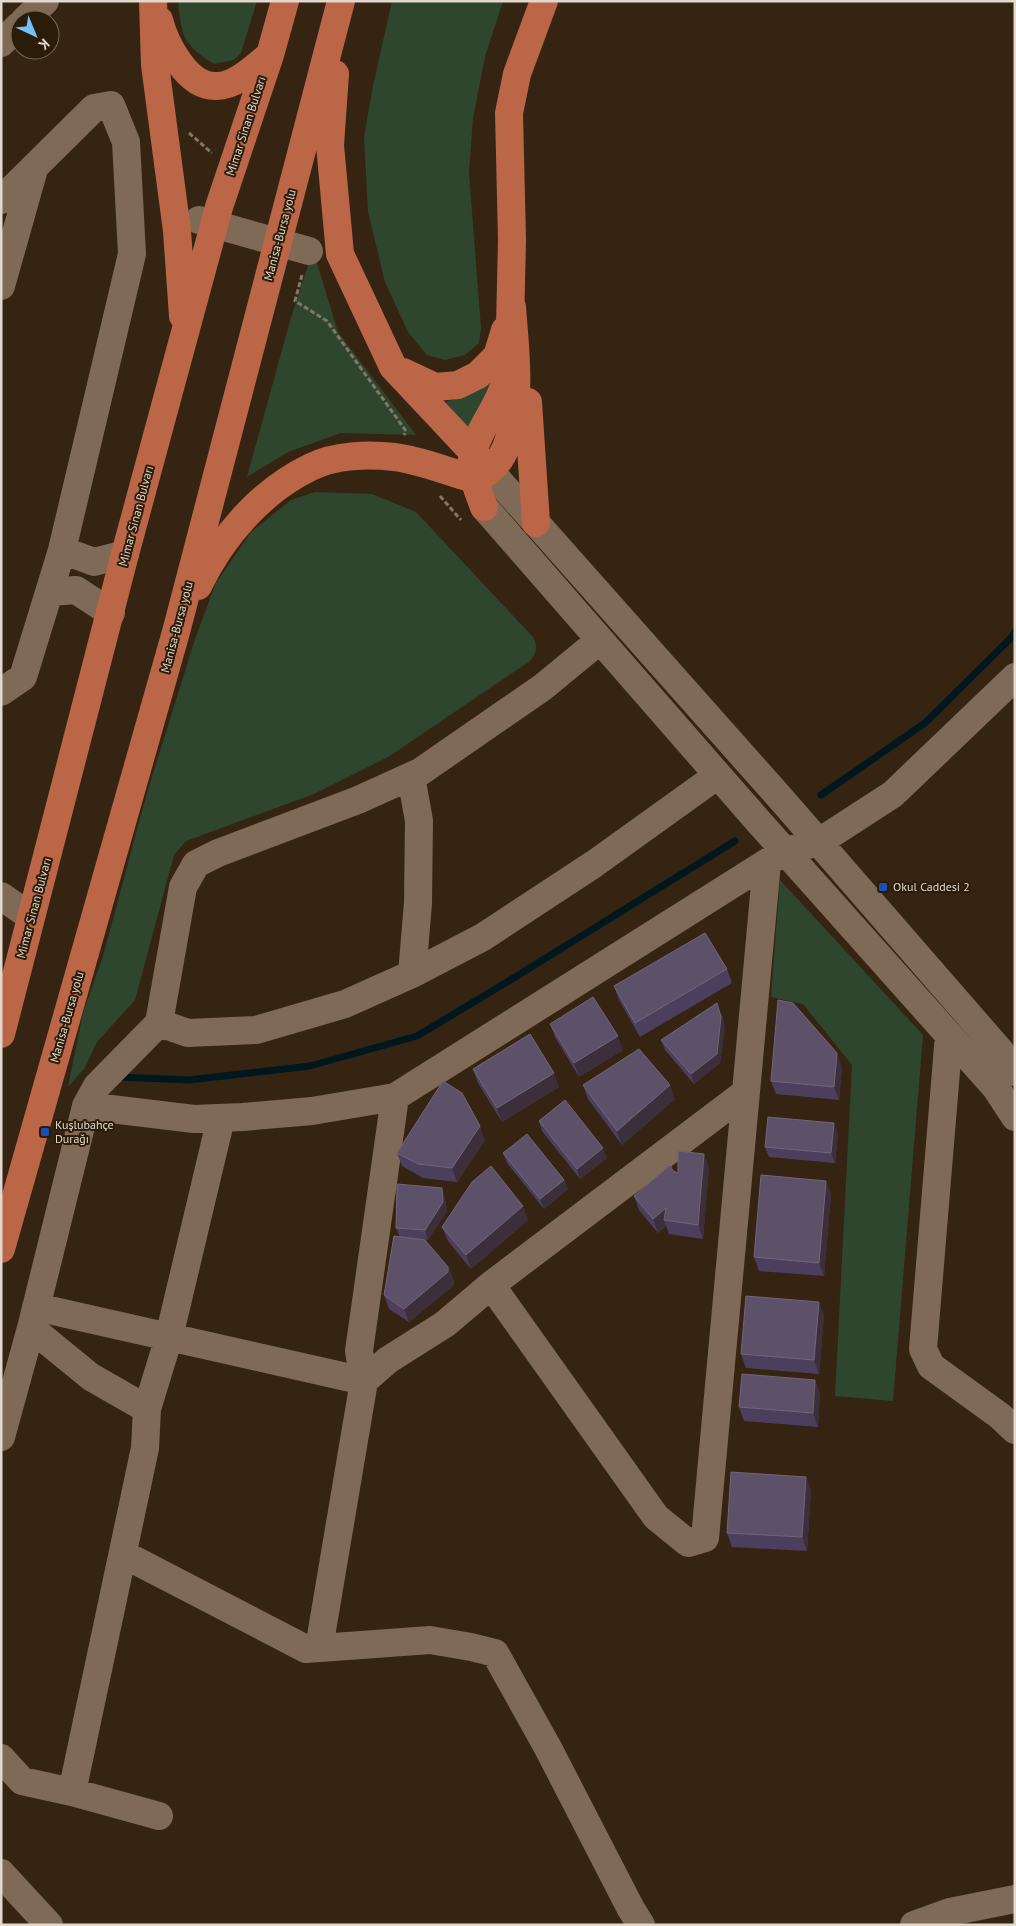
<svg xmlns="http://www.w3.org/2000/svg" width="1016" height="1926" viewBox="0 0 1016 1926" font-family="'PT Sans',sans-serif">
<rect width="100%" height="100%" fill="#362413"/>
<path fill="#2e462e" d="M178,1H257L241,53L234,60L214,64C182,44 182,37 178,1Z
M392,1H503L485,57L473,118L469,173L481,328L479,343L465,355L445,360L427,355L408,332L385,282L368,212L364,137L373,86Z
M313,250L338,332L416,435L341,433L288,452L247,477L290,321Z
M498,375L470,430L445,402C468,396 480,390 498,375Z
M315,492L372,494L416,512L533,637C538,647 537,652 530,661L388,757L314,794L186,841L174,855L135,1000L97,1042L84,1069L68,1087L83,1013L103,956L147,793L195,639L216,583L251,532L291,500Z
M780,880L923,1035L893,1401L835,1396L852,1065L803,1004L771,997Z"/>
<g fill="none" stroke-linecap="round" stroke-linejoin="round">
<path stroke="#00181d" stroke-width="7" d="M821,795L925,723L1011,638L1015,632
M117,1077L189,1080L310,1066L417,1036L502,985L735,841"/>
<path stroke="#847567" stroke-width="3" stroke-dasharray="5 2.5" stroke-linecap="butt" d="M189,133L212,153
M302,275L295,301L327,321L406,431L404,435
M440,496L461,520"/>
<path stroke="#7e6a56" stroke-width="28" d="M25,20L45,1
M1,43L20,25
M1,200L94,108L111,105L126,142L132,254L62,550L23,677L1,692
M199,220L309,251
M1,286L34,169
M490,471L782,800L1001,1052L1015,1072
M484,507L758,821L996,1088L1015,1117
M62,550L94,562L125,554
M50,592L76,590L111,613
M411,776L419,821L418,903L412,974
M1,896L31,917
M159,1023L188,1033L256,1030L345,1004L412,974L483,937L594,864L718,775
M949,1035L923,1349L931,1366L1000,1416L1015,1430
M86,1106L194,1119L243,1117L312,1111L395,1097L785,851L819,842L893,794L1015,677
M491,1285L656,1517L688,1543L705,1538L767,863
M36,1307L364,1381L359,1351L395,1097
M31,1328L91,1377L147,1409L145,1448L72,1792
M147,1409L169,1337L221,1118
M1,1437L31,1328L86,1106L97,1086L159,1023L183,887L196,864L218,853L358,800L420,772L543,687L600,640
M123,1554L306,1649L430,1640L471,1647L495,1653L548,1748L631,1909L641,1925
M319,1648L364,1381L388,1360L445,1324L491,1285L745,1093
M1,1758L22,1781L72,1792L159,1816
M1,1873L49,1925
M914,1925L950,1912L1015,1899"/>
<path stroke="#bb6647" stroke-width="28" d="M153,1L155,65L177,231L183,316
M159,20C165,43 187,88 217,86C236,86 255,67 270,55
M335,74L330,145L340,254L393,367L484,464
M510,326L512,240L509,113L517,74L544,1
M403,372L435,387L458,385L478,375L497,356L505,330
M528,402L536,523
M484,507C479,494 473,480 472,466C469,436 505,404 507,371
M198,586C222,536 261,491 311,467C335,455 368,454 394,457C421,460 448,472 474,479C531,461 515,352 512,307
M1,1034L125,554L219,207L270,55L285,1
M1,1249L176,632L341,1"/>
</g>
<path fill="#4c3f5d" d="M727,969L732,983L640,1037L619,1000L614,986Z
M721,1013L725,1027L720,1063L694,1084L665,1050L661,1040Z
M550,1024L623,1050L579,1077L555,1037Z
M842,1067L839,1100L776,1094L771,1081Z
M473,1069L559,1087L502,1122L478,1083Z
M583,1085L675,1099L622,1145L588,1099Z
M539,1121L607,1158L580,1179L542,1131Z
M838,1133L835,1163L769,1157L765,1147Z
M485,1140L457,1182L423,1178L402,1166L397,1153Z
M503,1153L564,1180L568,1189L544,1209L507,1163Z
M709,1167L703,1239L669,1234L666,1226L658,1233L639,1210L634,1196L673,1171L678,1173Z
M826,1181L831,1195L824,1276L759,1271L754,1257Z
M445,1198L447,1211L428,1240L409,1238L448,1267L454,1281L453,1286L409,1322L389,1309L384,1295L400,1237L396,1228Z
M528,1220L471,1269L448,1241L442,1227Z
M824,1316L819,1374L746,1368L741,1354Z
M815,1380L820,1394L818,1427L744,1421L739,1407Z
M811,1490L807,1551L732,1547L727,1533Z"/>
<path fill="#3d2e3b" d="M717,1003L725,1027L720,1063L694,1084L691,1074Z
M618,1036L623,1050L579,1077L574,1063Z
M837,1053L842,1067L839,1100L834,1087Z
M554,1073L559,1087L502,1122L497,1108Z
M670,1085L675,1099L622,1145L617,1131Z
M834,1123L838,1133L835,1163L831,1153Z
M480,1126L485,1140L457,1182L452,1168Z
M603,1148L607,1158L580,1179L577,1169Z
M704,1154L709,1167L703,1239L698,1225Z
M564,1180L568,1189L544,1209L540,1199Z
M826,1181L831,1195L824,1276L819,1263Z
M442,1188L445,1198L447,1211L428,1240L425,1230Z
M523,1206L528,1220L471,1269L466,1255Z
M666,1208L664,1220L666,1226L658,1233L653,1219Z
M448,1267L454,1281L453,1286L409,1322L404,1309Z
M819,1302L824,1316L819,1374L814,1360Z
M815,1380L820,1394L818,1427L813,1413Z
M806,1477L811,1490L807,1551L802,1537Z"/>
<path fill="#5d5069" stroke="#726579" d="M705,933L727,969L635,1023L614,986Z
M593,997L618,1036L574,1063L550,1024Z
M778,1000L793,1003L837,1053L834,1087L771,1081Z
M717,1003L721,1017L717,1054L691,1074L661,1040Z
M530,1034L554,1073L497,1108L473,1069Z
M639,1049L670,1085L617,1131L583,1085Z
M443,1081L462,1093L480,1126L452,1168L418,1164L397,1153Z
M565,1100L603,1148L577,1169L539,1121Z
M768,1117L834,1123L831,1153L765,1147Z
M527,1134L564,1180L540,1199L503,1153Z
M678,1151L704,1154L698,1225L664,1220L666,1208L653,1219L634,1196L670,1165L673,1171L678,1173Z
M491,1166L523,1206L466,1255L442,1227L472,1182Z
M761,1175L826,1181L819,1263L754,1257Z
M397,1184L442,1188L443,1202L425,1230L396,1228Z
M394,1236L425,1240L448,1267V1272L404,1309L384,1295Z
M746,1296L819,1302L814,1360L741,1354Z
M742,1374L815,1380L813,1413L739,1407Z
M731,1472L806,1477L802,1537L727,1533Z"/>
<g fill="#1a4fb4" stroke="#2b1b09" stroke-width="2">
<rect x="878" y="882" width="10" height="10" rx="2.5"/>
<rect x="40" y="1127" width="10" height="10" rx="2.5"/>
</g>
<g text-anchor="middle" stroke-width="4" stroke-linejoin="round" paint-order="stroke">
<g font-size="12" fill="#e3d8cd" stroke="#2b1b09">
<text transform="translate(246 126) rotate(-72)" y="4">Mimar Sinan Bulvarı</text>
<text transform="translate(280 235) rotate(-75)" y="4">Manisa-Bursa yolu</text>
<text transform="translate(136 516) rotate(-75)" y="4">Mimar Sinan Bulvarı</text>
<text transform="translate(177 627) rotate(-75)" y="4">Manisa-Bursa yolu</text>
<text transform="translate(34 908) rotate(-75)" y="4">Mimar Sinan Bulvarı</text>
<text transform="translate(67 1017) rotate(-74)" y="4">Manisa-Bursa yolu</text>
</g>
<g font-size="12" fill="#e3d8cd" stroke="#2b1b09" text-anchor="start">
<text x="893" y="891">Okul Caddesi 2</text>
<text x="55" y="1129">Kuşlubahçe<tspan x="55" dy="14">Durağı</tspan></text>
</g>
</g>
<rect width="1016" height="1926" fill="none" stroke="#e3d8cd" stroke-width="5"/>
<g transform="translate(35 35) rotate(136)"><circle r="24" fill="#2b1b09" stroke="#756757"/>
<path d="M0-4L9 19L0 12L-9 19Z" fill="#75c0f6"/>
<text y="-8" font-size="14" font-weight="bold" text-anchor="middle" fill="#e3d8cd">K</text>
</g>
</svg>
